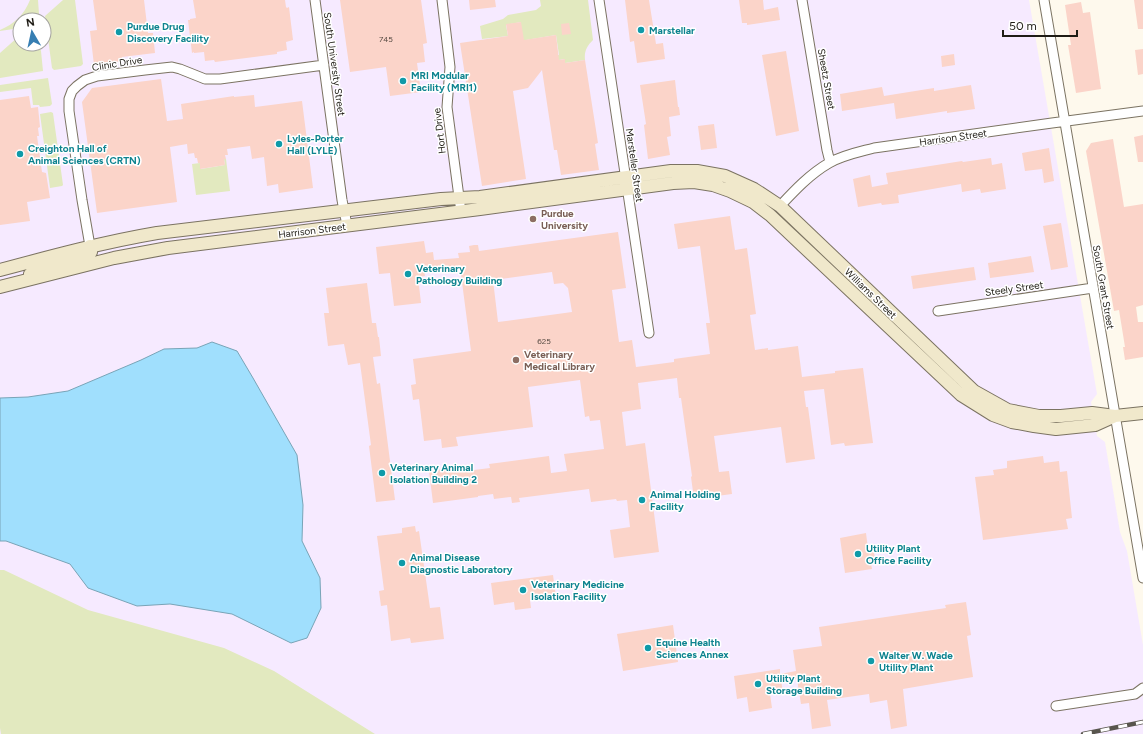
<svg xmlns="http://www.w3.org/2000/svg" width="1143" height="734" viewBox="0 0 1143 734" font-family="Figtree,sans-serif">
<rect width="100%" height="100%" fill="#fef9ed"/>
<path fill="#f6eaff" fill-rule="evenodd" d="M0,0H1029L1097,394L1091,402L1097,436L1105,442L1120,532L1127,551L1143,645V734H0ZM20,20H44V44H20Z"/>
<path fill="#e2e9bf" d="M30,0H38L39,14L32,20H20V28L0,31V30C14,24 24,15 30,0Z
M63,0H75L83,64L81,66L54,70L52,68L45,16Z
M540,0H588L593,40C587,46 584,51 585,60L565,63V59L535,64V59L559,55L556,35L520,41L521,22L506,25L508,36L482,39L480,26L503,19L508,15L536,10L541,6Z
M18,37H20V44H38L41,51L43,71L0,78V53Z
M48,78L52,104L50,106L40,107L39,105H33L31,88L0,92V85Z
M51,112L53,113L63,185L62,186L50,188L40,114Z
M224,159H226L230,191L196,195L192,164L200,163L201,169L225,165Z
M0,570H4L88,610L224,648L274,671L375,734H1L0,728Z"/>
<path fill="#a0dffd" stroke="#79a4b7" d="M212,342L237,351L253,378L297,455L303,505L302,541L320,578L321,608L307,638L291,643L232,614L170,604L137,606L88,588L70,564L6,541H0V398L28,397L68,391L141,360L164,349L197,348Z"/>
<path fill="#fbd4c9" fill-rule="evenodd" d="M93,0H144L148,33H153L155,53L122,57L123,61L94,65L90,31L97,30Z
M193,0H285L286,7L287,8L289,7L293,40L286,42L287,50L277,52V54L215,62L214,60L205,61L204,52L194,53V52L192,53L188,20H190V19L196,18Z
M340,0H421L427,43L423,44L425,62L417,63L421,92L390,96L386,67L350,72Z
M469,0H495L496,7L470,10Z
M625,0H649L656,44L663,43L665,59L637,63L634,41L630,42Z
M739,0H763L764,10L778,7L780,20L747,25V23H742Z
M1134,0H1143V29H1138Z
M1081,2L1083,13L1090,12L1101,89L1076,93L1068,45H1071L1065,5Z
M521,22L524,40L556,35L559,60L565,59V63L585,60L598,143L595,144L599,170L561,175L557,150H554L542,70L528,88L513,91L526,179L482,186L460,43L508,36L506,24Z
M569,23L571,34L562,35L561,24Z
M1143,49V74L1138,75L1135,50Z
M786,51L799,131L776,136L762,55Z
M954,54L955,65L942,67L941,56Z
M161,79L167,121L183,119L181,104L234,96V97L254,95L255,107L302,101L313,188L279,193L278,184L267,186L264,157L252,159L250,146L227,149L228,155H225L226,159H224L225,165L200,169V163H198L197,158H195L194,153L188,154L187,144L170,147L177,202L97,213L82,102L92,88Z
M675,80L678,107H679L680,115L669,117L671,136L667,137L670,155L648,159L644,125L646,124L640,85Z
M971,85L975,109L947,113V111L896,119L894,103L842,111L840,94L882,87L884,96L934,88V91Z
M29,96L31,108L38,107L40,127L38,128L39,136H37L42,172L46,173L50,198L27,202L30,221L0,225V100Z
M714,124L717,148L701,150L698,126Z
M1143,135V162H1138L1134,137Z
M1113,139L1124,207L1143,204V305L1136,307L1138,322H1143V357L1125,360L1123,347H1125L1119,310L1114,311L1086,151L1091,143Z
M1049,148L1054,181L1044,183L1042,169L1025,171L1022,153Z
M991,158L992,165L1002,163L1006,189L981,193L980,189L962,192L961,184L898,195L899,203L882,205L881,203L858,207L853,179L870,175L872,187L888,184L886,173L962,161L963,162Z
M730,216L735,250L747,248L756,314L750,315L755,350L768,348V350L798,346L802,377L835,373V371L863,368L873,443L845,446L844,443L831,445L824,389L804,391L806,407H808L815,459L786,463L781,427L714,436L719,472L729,471L732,494L694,499L691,477L692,476L681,398H679L677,378L638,383L641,409L622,412L626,446L645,443L659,552L614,558L610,530L630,527L627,500L617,501L616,499L591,502L589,489L519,498L520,502L512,503L511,497L494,499L493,494L478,496V497L433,503L429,471L474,465V470L490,468L489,464L549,456L551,473L567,471L564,454L604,449L600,420L590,421L589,416L585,417L580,380L528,387L533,427L456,437L458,446L442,448L441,439L424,441L419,399L413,400L411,385L416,384L413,359L471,351L460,267L443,269L437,268L424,269L425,276L418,277L421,303L394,306L390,273L379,274L376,247L424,241L426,253L433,252L434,260L459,258L458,253L470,252L469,246L474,245H478L479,251L618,232L626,288L612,290L619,342L632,340L636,367L674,362V359L710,354L706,323H710L700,246L678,249L674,224ZM552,272L554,284L563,283L568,288L572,312L498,322L493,280Z
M1061,223L1068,267L1051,270L1043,226Z
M1031,256L1034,272L990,278L988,263Z
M974,267L976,280L913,289L911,276Z
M367,283L372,323H376L378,337H379L381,356L373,357L377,384L380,383L395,500L376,502L369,446L371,445L360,363L348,365L344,344L328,346L324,313H329L326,288Z
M1043,456L1044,463L1059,461L1060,472L1067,471L1072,518L1066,519L1068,529L983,540L975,477L994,475L993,470L1007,468V461Z
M415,526L416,532L419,531L430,608L440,607L444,639L411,643L410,638L391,641L387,605L381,606L379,591L384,590L377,536L402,533V528Z
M866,533L868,549L873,548L875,558L870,559L872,569L845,573L840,538Z
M553,575L556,597L530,600L531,608L515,610L514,602L494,605L491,583Z
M966,602L971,635L967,636L973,677L903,689L907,726L891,729L887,700L870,703L869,694L827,700L831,726L812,729L809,703L801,704L797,679L781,680L783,692L770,694L772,708L749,712L747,697L737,699L734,676L780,669V674L796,671L793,650L822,646L819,627L946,608L945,605Z
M673,625L678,662L623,671L617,634Z"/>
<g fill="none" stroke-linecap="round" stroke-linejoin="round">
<defs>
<path id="street" d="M315,0L342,200L347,225
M442,0L450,67L447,107L461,212
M599,0L649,333
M802,0L827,150L830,162
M1044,0L1143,578
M780,206C795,190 810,174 829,163C843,155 859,152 874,148L1052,123L1143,111
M90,246L82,200L69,111V99L72,91L77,86L85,80L97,76L145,70L172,67L180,69L205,79H220L324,65
M938,311L1093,288
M1056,706L1135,694L1143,688"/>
<path id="secondary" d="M0,270C52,256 104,242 157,233L441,199L480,197L671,171H697L725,176L754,189L780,206L889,310L974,391L1008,410L1039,416H1061L1092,413L1115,416
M30,274L46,266L87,256L91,252L90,246
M0,287L114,258L168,248L480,209L673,183L694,182L713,185L730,191L753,202L770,215L961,395L993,415L1012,422L1034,426L1056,429L1095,425L1115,416L1143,413"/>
</defs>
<use href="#street" stroke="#7b7362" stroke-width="11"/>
<use href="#secondary" stroke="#7b7362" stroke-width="14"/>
<use href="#street" stroke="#fff" stroke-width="9"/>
<use href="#secondary" stroke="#f0e8cb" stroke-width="12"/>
<defs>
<path id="rail" d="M1083,734L1143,722"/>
</defs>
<use href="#rail" stroke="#58554d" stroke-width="4.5"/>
<use href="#rail" stroke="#fff" stroke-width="3" stroke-dasharray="9" stroke-linecap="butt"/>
</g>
<g fill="#0f9aa8" stroke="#fff" stroke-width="1.5">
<circle cx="641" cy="30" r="4"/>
<circle cx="119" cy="32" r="4"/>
<circle cx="403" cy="81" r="4"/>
<circle cx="279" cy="144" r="4"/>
<circle cx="20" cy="154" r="4"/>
<circle cx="408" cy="274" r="4"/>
<circle cx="382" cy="473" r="4"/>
<circle cx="642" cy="500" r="4"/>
<circle cx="858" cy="554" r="4"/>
<circle cx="402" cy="563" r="4"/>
<circle cx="523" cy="590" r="4"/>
<circle cx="648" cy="648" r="4"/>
<circle cx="871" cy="661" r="4"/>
<circle cx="758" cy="684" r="4"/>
</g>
<g fill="#8d6e63" stroke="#fff" stroke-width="1.5">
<circle cx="533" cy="219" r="4"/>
<circle cx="516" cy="360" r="4"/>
</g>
<g text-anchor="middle" stroke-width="3" stroke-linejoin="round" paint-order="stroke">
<g font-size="8" fill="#564a42">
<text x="386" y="42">745</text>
<text x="544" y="344">625</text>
</g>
<g font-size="10" font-weight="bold" fill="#0d838f" stroke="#fff" text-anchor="start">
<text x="127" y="30">Purdue Drug<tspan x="127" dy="12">Discovery Facility</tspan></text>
<text x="649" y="34">Marstellar</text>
<text x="411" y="79">MRI Modular<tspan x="411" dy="12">Facility (MRI1)</tspan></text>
<text x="287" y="142">Lyles-Porter<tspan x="287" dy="12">Hall (LYLE)</tspan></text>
<text x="28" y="152">Creighton Hall of<tspan x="28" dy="12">Animal Sciences (CRTN)</tspan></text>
<text x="416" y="272">Veterinary<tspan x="416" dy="12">Pathology Building</tspan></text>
<text x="390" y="471">Veterinary Animal<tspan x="390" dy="12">Isolation Building 2</tspan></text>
<text x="650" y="498">Animal Holding<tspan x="650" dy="12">Facility</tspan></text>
<text x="866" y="552">Utility Plant<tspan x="866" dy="12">Office Facility</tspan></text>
<text x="410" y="561">Animal Disease<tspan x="410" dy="12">Diagnostic Laboratory</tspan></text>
<text x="531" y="588">Veterinary Medicine<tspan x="531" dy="12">Isolation Facility</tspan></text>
<text x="656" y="646">Equine Health<tspan x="656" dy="12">Sciences Annex</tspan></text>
<text x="879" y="659">Walter W. Wade<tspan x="879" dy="12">Utility Plant</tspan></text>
<text x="766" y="682">Utility Plant<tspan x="766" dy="12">Storage Building</tspan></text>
</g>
<g font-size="10" fill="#1f1c15" stroke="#fff">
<text transform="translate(117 63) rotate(-9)" y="4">Clinic Drive</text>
<text transform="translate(335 64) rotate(82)" y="4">South University Street</text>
<text transform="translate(827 79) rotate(80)" y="4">Sheetz Street</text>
<text transform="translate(439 131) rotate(-97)" y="4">Hort Drive</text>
<text transform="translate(953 137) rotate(-8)" y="4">Harrison Street</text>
<text transform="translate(635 165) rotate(82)" y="4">Marsteller Street</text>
<text transform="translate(312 230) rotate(-7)" y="4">Harrison Street</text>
<text transform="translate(1104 287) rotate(80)" y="4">South Grant Street</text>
<text transform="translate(1014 288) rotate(-8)" y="4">Steely Street</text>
<text transform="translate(871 293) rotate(44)" y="4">Williams Street</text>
</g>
<g font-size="10" font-weight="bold" fill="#785e54" stroke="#fff" text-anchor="start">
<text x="541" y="217">Purdue<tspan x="541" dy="12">University</tspan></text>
<text x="524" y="358">Veterinary<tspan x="524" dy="12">Medical Library</tspan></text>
</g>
</g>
<g transform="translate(32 32) rotate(351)"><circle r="19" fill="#ffffff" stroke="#a5a4a1"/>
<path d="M0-3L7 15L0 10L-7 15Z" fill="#367eb2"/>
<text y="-6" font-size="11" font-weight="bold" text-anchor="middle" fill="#1f1c15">N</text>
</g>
<path d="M1003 30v6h74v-6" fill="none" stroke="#1f1c15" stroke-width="2"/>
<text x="1009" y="30" font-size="12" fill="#1f1c15" stroke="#ffffff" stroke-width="3" paint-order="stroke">50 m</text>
</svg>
